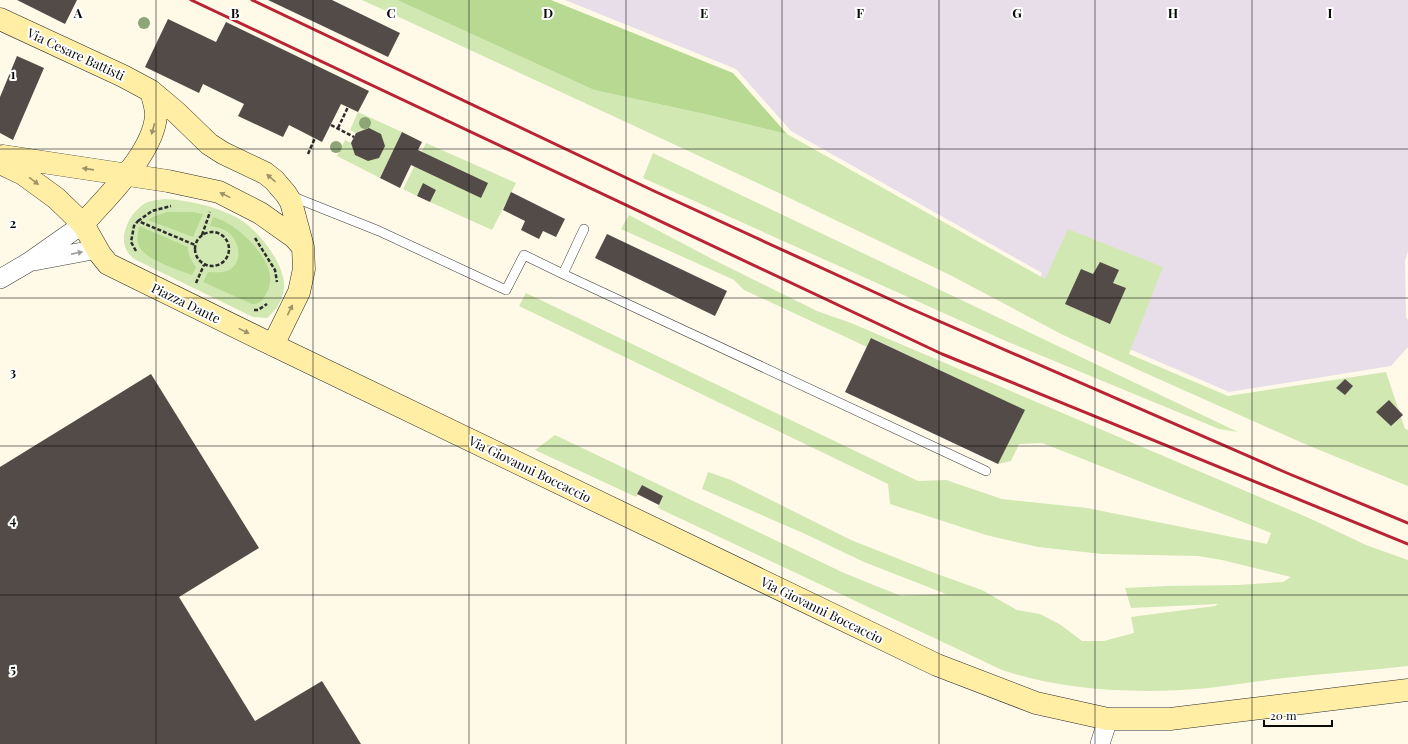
<svg xmlns="http://www.w3.org/2000/svg" width="1408" height="744" viewBox="0 0 1408 744" font-family="'Playfair Display',serif">
<rect width="100%" height="100%" fill="#fff9e8"/>
<path fill="#e8deea" d="M565,0H1408V251L1405,261L1406,317L1408,320V347L1391,366L1229,392L1027,305L1042,273L791,131L736,69Z"/>
<path fill="#d2e8b2" d="M362,0H397L594,90L709,115L787,134L1045,279L1068,229L1163,267L1129,354L1228,396L1386,372L1405,429L1408,430V486L1307,445L1143,372L1061,334L952,276L779,193Z
M358,112L402,132L380,178L337,156L345,140L351,143L356,133L350,130Z
M426,143L516,183L492,230L430,202L436,190L423,183L417,196L403,189Z
M653,153L1238,432L1219,429L1008,342L643,178Z
M165,199C189,200 213,206 234,216C255,225 287,265 284,289C282,302 276,310 267,318L253,317L136,260C133,258 129,255 127,251C118,236 130,213 144,204C150,200 158,200 165,199Z
M629,215L714,260L817,311L851,323L1309,518L1366,545L1408,560V666C1364,671 1319,674 1275,679C1253,682 1231,685 1209,688C1140,694 1068,692 1002,670L658,508L663,496L642,485L636,497L535,450L555,435L844,573L901,596L946,594L864,562L803,533L702,489L708,472L731,480L851,540L937,574L982,590L1017,610L1040,614L1061,625L1082,641H1104L1134,633L1131,617L1215,606L1218,604L1131,608L1125,588L1166,586L1238,585L1283,582L1291,577L1222,560L1198,556L1102,554L1038,547L986,535L890,504L888,484L519,306L526,293L918,481L946,480L1002,499L1087,508L1267,544L1271,533L1042,443L1019,444L1011,461L998,464L1024,410L872,338L867,347L744,290L734,280L621,229Z"/>
<path fill="#b7d992" d="M397,0H551L733,73L787,134L709,115L594,90Z
M167,212H192L203,214L193,237L148,220L153,217Z
M213,217C218,219 223,220 227,223C247,234 281,268 267,292C263,300 261,304 252,304L203,282L208,272C214,272 222,273 227,271C244,264 240,241 228,232C222,228 216,227 210,226Z
M139,226L188,247C188,255 191,261 196,267L192,275C179,270 147,260 140,248C136,241 138,233 139,226Z"/>
<path fill="#534b47" d="M17,0H77L65,24Z
M268,0H332L400,33L388,57Z
M168,19L216,42L226,22L369,91L358,112L341,104L322,142L289,125L283,137L238,116L244,104L203,84L199,93L145,67Z
M17,56L44,68L13,140L0,133V97Z
M369,128L381,134L385,146L379,158L368,161L355,155L351,143L356,133Z
M402,132L422,142L418,150L488,183L481,198L411,165L400,188L380,178Z
M423,183L436,190L430,202L417,196Z
M511,192L565,219L556,237L543,231L539,239L521,230L525,221L503,210Z
M607,234L727,291L715,316L595,258Z
M1100,262L1119,270L1113,283L1126,288L1110,324L1065,304L1081,269L1093,274Z
M871,338L1025,410L998,464L845,392Z
M151,374L259,548L179,597L255,721L322,681L361,744H0V467Z
M1345,379L1353,386L1345,395L1336,388Z
M1389,400L1403,415L1391,426L1376,412Z
M642,485L663,496L659,505L637,494Z"/>
<g fill="none" stroke-linecap="round" stroke-linejoin="round">
<defs>
<path id="lane" d="M291,196L379,231L506,290L524,255L563,274L584,229
M563,274L986,471"/>
<path id="street" d="M34,261L98,249
M0,279L29,262L83,224
M1100,744L1108,719"/>
<path id="secondary" d="M0,19L123,76L151,91L177,113L209,144L223,153L265,173L274,180L286,194L291,202L303,247L304,269L299,292L273,345
M3,156L168,181L219,192L260,213L294,237L303,247
M0,163L23,174L56,198L83,224L100,254L108,264L273,345L937,665L1036,703L1108,719H1170L1408,690
M83,224C107,196 154,153 156,115C156,107 153,99 151,91"/>
</defs>
<use href="#lane" stroke="#3d3d3d" stroke-width="10"/>
<use href="#street" stroke="#3d3d3d" stroke-width="20"/>
<use href="#secondary" stroke="#2c2c2c" stroke-width="23"/>
<path stroke="#2c2c2c" stroke-width="2.5" stroke-dasharray="4 2" stroke-linecap="butt" d="M331,125L354,137
M338,128L348,107
M308,154L315,138
M138,221L152,211L171,206
M195 249a17 17 0 1 1 34 0a17 17 0 1 1-34 0Z
M202,235L210,212
M255,238L275,270L277,282
M136,251L131,242L134,226L138,221L195,245
M196,283L204,265
M254,310H258L267,304"/>
<use href="#lane" stroke="#fff" stroke-width="9"/>
<use href="#street" stroke="#fff" stroke-width="19"/>
<use href="#secondary" stroke="#ffeea3" stroke-width="22"/>
<path stroke="#ba2334" stroke-width="3" d="M191,0L942,354L1408,544
M252,0L654,191L909,308L1287,473L1408,523"/>
</g>
<g fill="#8da577">
<circle cx="144" cy="23" r="6"/>
<circle cx="365" cy="123" r="6"/>
<circle cx="336" cy="147" r="6"/>
</g>
<defs><path id="oneway-solid" d="M-6-.8H1V-3.2L6.5 0L1 3.2V.8H-6Z"/></defs>
<g fill="#9d9366">
<use href="#oneway-solid" transform="translate(153 129) rotate(105)"/>
<use href="#oneway-solid" transform="translate(88 169) rotate(-172)"/>
<use href="#oneway-solid" transform="translate(271 178) rotate(-139)"/>
<use href="#oneway-solid" transform="translate(34 181) rotate(37)"/>
<use href="#oneway-solid" transform="translate(225 195) rotate(-154)"/>
<use href="#oneway-solid" transform="translate(290 310) rotate(-64)"/>
<use href="#oneway-solid" transform="translate(244 331) rotate(26)"/>
</g>
<use fill="#9d9d9d" href="#oneway-solid" transform="translate(77 253) rotate(-11)"/>
<path fill="none" stroke="#0a0a0a" stroke-width="1" stroke-opacity="0.55" d="M156,0V744M313,0V744M469,0V744M626,0V744M782,0V744M939,0V744M1095,0V744M1252,0V744M0,149H1408M0,298H1408M0,446H1408M0,595H1408"/>
<g text-anchor="middle" stroke-width="4" stroke-linejoin="round" paint-order="stroke">
<g font-size="13" fill="#0a0a0a" stroke="#fff">
<text transform="translate(76 54) rotate(25)" y="5">Via Cesare Battisti</text>
<text transform="translate(186 303) rotate(26)" y="5">Piazza Dante</text>
<text transform="translate(530 469) rotate(26)" y="5">Via Giovanni Boccaccio</text>
<text transform="translate(822 610) rotate(26)" y="5">Via Giovanni Boccaccio</text>
</g>
</g>
<g font-size="13" text-anchor="middle" font-weight="bold" fill="#0a0a0a" stroke="#fff" stroke-width="4" stroke-linejoin="round" paint-order="stroke">
<text x="78" y="18">A</text>
<text x="235" y="18">B</text>
<text x="391" y="18">C</text>
<text x="548" y="18">D</text>
<text x="704" y="18">E</text>
<text x="860" y="18">F</text>
<text x="1017" y="18">G</text>
<text x="1173" y="18">H</text>
<text x="1330" y="18">I</text>
<text x="13" y="79">1</text>
<text x="13" y="228">2</text>
<text x="13" y="377">3</text>
<text x="13" y="525">4</text>
<text x="13" y="674">5</text>
</g>
<path d="M1264 720v6h68v-6" fill="none" stroke="#0a0a0a" stroke-width="2"/>
<text x="1270" y="720" font-size="12" fill="#0a0a0a" stroke="#ffffff" stroke-width="3" paint-order="stroke">20 m</text>
</svg>
